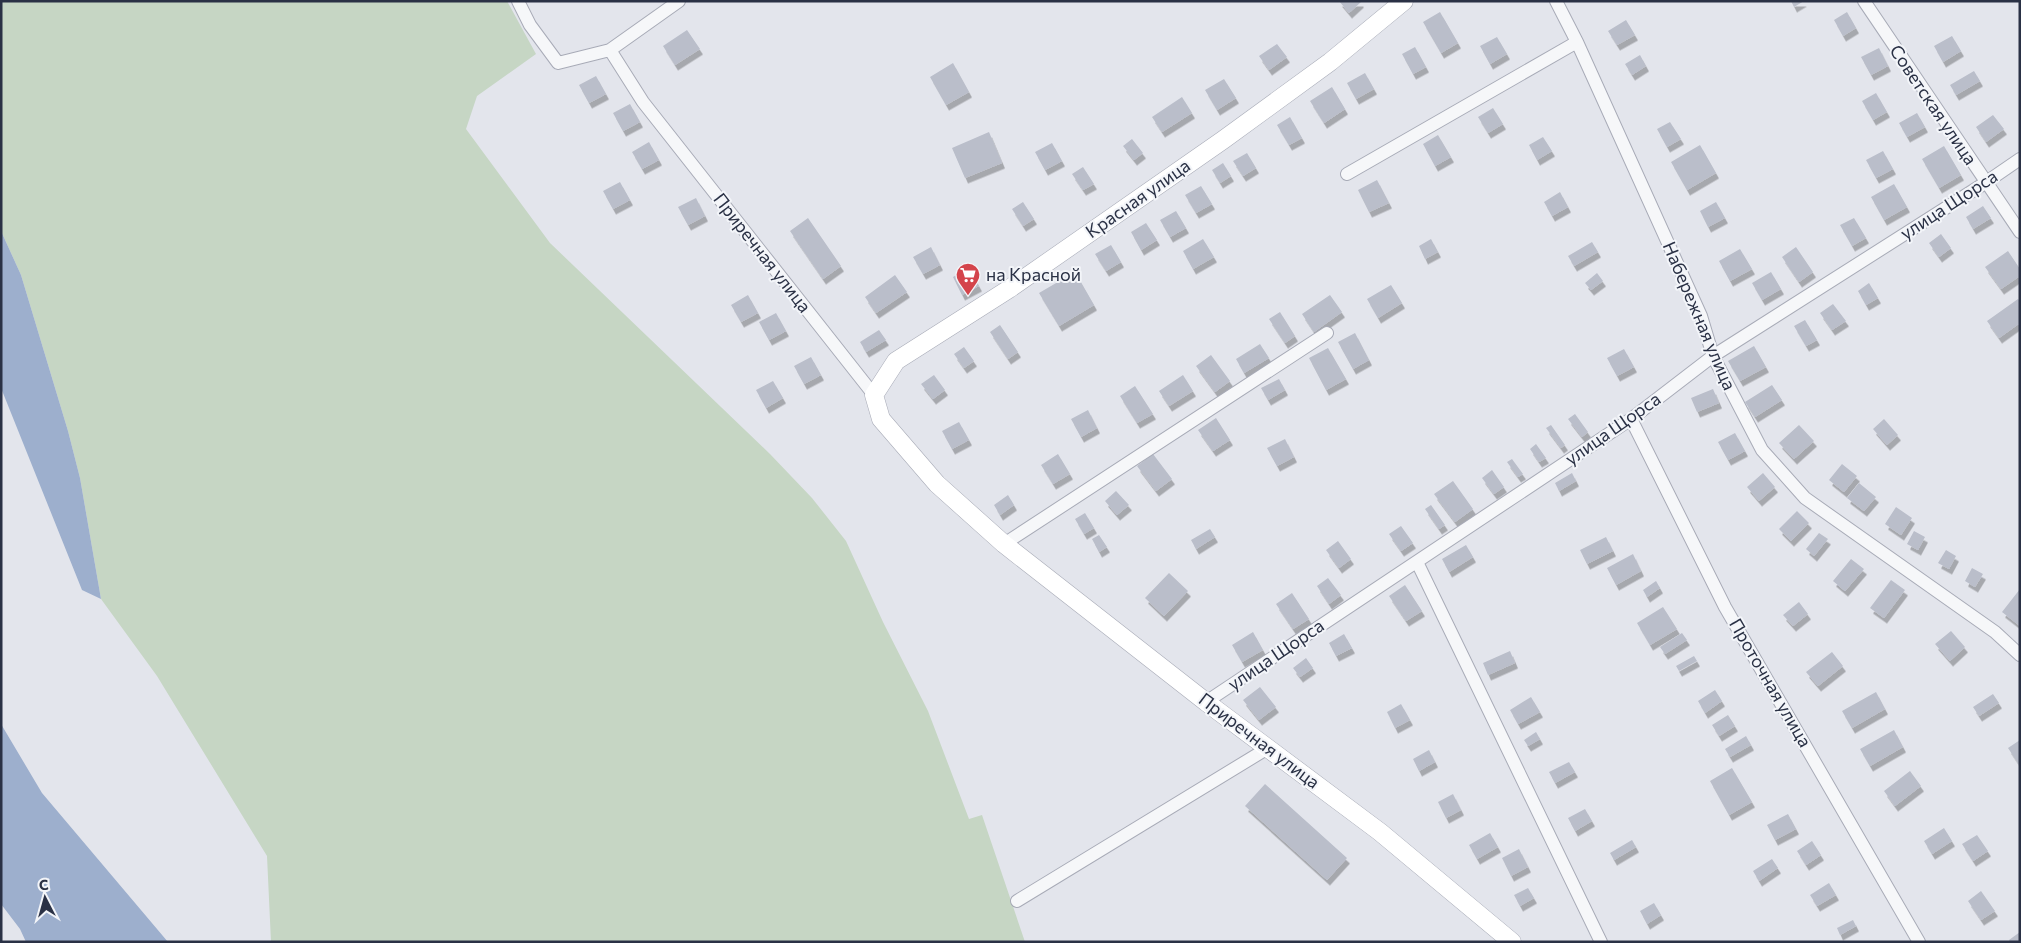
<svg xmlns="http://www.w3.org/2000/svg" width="2021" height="943" viewBox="0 0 2021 943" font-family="Commissioner,sans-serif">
<defs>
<filter id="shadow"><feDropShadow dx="3" dy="5.5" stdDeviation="0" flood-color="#0004"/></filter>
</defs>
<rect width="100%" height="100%" fill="#e3e5ec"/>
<path fill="#c6d6c4" d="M1,1H507L536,54L477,96L466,129L550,243L770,454L812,498L846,541L883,622L928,711L969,819L982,815L1025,942H271L267,856L157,676L101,599L80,478L68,431L21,275L1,231Z"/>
<path fill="#9dafcd" d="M1,231L21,275L68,431L80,478L101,599L82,590L1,388Z
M1,724L42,793L168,942H26L20,929L1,904Z"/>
<path fill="#babeca" filter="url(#shadow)" d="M1339,1H1360L1361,2L1349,13Z
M1791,1H1804L1794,7Z
M1440,12L1458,43L1441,53L1423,22Z
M1847,12L1856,28L1843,36L1834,20Z
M1626,20L1635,35L1617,45L1608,31Z
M687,30L700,49L675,65L663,46Z
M1952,36L1961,51L1943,62L1934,46Z
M1497,37L1507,54L1490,64L1480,46Z
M1277,44L1287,57L1269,70L1259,56Z
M1415,47L1426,67L1413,74L1402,54Z
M1879,48L1888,66L1871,75L1861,57Z
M1640,55L1646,66L1632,75L1625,64Z
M953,63L969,92L946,105L930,77Z
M1974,71L1980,81L1956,95L1950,85Z
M1365,73L1374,89L1356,99L1347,83Z
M596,76L606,94L589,103L579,85Z
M1224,79L1236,98L1217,110L1205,90Z
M1332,87L1345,109L1324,123L1310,101Z
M1876,93L1887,112L1873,120L1862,101Z
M1182,97L1192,113L1162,132L1152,117Z
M630,104L640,122L623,131L613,113Z
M1493,108L1503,124L1488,133L1478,117Z
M1917,113L1925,127L1907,137L1899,123Z
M1993,115L2004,129L1986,142L1976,127Z
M1290,117L1302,138L1289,145L1277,125Z
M1670,122L1681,139L1667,147L1657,129Z
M989,132L1002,163L965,178L952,148Z
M1438,135L1451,157L1435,166L1423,144Z
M1543,137L1552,151L1537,160L1529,145Z
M1132,139L1143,153L1134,160L1123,146Z
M649,142L659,160L642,169L632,152Z
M1052,143L1062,161L1045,170L1035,152Z
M1700,145L1716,173L1687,190L1671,162Z
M1944,146L1961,175L1939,188L1922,159Z
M1883,151L1893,169L1876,178L1866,160Z
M1247,153L1256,168L1243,176L1233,161Z
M1223,163L1231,176L1220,183L1212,170Z
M1083,167L1094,184L1083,190L1072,174Z
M1377,180L1389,203L1369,212L1358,190Z
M620,182L630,200L613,209L603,191Z
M1894,184L1907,207L1884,220L1871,197Z
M1201,186L1212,204L1196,213L1185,195Z
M1560,192L1568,207L1552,216L1544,202Z
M696,198L705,216L688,225L678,207Z
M1023,202L1034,219L1023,226L1012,209Z
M1716,202L1725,218L1708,227L1700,211Z
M1983,206L1991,218L1973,229L1966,217Z
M1176,211L1186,228L1170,237L1160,220Z
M808,218L841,266L823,279L790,231Z
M1854,218L1866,238L1852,246L1840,225Z
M1146,223L1157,240L1141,250L1131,232Z
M1941,234L1951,248L1939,257L1929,243Z
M1203,239L1214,257L1193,269L1183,251Z
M1431,239L1438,252L1425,259L1419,246Z
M1592,242L1598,252L1574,266L1568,256Z
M1111,245L1121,262L1106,271L1095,254Z
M931,247L940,265L923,274L913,257Z
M1796,247L1813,272L1799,282L1782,257Z
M1740,249L1752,269L1730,281L1719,261Z
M2008,251L2020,269V276L2001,289L1985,267Z
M969,268L979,286L962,295L953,277Z
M1075,272L1094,305L1059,326L1039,293Z
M1771,272L1781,289L1762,300L1752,283Z
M1597,273L1603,281L1591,290L1585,283Z
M895,275L907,292L876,313L865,297Z
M1869,283L1878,298L1866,305L1858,291Z
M1391,285L1402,303L1378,318L1367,299Z
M748,295L758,313L741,322L731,305Z
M1330,295L1342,312L1314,332L1302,314Z
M2018,299L2020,301V323L1999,338L1987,321Z
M1833,304L1846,321L1832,330L1820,313Z
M1280,312L1295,336L1285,343L1269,319Z
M776,313L786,331L769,340L759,322Z
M1805,320L1817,340L1806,346L1794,326Z
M1000,325L1018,352L1008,359L990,332Z
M879,330L886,340L866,352L860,342Z
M1355,333L1369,360L1353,369L1338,342Z
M1260,344L1269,358L1244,373L1236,359Z
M1754,346L1766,367L1740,381L1728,361Z
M964,347L974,361L964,368L954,354Z
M1328,348L1346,379L1326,390L1309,358Z
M1624,349L1634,367L1617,376L1607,358Z
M1211,355L1230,381L1215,392L1196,366Z
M811,357L821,375L804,384L794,366Z
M934,375L945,390L933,399L921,384Z
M1183,375L1193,391L1169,406L1159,391Z
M1279,379L1285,390L1268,400L1261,388Z
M773,381L783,398L766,408L756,390Z
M1772,385L1782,400L1755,417L1745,402Z
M1135,386L1153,414L1137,423L1120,396Z
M1713,389L1719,403L1697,412L1691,398Z
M1088,410L1097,428L1081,437L1071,419Z
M1575,414L1588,432L1582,437L1568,419Z
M1216,418L1230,440L1213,451L1198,430Z
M1884,419L1898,435L1887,445L1873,429Z
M959,422L969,440L952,449L942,431Z
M1551,425L1565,445L1561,448L1546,428Z
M1799,425L1814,441L1794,459L1779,443Z
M1735,433L1745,451L1728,460L1718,442Z
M1285,439L1294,457L1277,466L1267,448Z
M1536,444L1546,458L1539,462L1530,449Z
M1058,454L1070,474L1053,484L1041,465Z
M1153,454L1172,479L1156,491L1137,466Z
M1512,459L1523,474L1518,477L1507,462Z
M1842,464L1857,476L1844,492L1829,480Z
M1492,470L1504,487L1494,494L1482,478Z
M1572,473L1576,481L1559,491L1555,483Z
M1763,473L1775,487L1759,501L1747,487Z
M1453,481L1473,509L1455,522L1434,494Z
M1859,483L1876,497L1864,511L1847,498Z
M1116,491L1129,505L1117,515L1105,501Z
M1008,495L1014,505L1000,515L994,505Z
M1431,505L1445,525L1439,529L1425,509Z
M1896,507L1912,518L1901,535L1885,524Z
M1797,511L1809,523L1791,541L1779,529Z
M1085,513L1094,528L1084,534L1075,519Z
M1401,526L1413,543L1401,551L1389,534Z
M1210,529L1215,537L1196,549L1191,540Z
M1914,531L1925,537L1918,550L1907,544Z
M1819,533L1828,539L1814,556L1806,549Z
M1099,535L1107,547L1099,552L1092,539Z
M1606,537L1613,551L1587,564L1580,550Z
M1338,541L1351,559L1339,568L1326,550Z
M1466,545L1473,557L1449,572L1442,559Z
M1946,550L1956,556L1949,569L1938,563Z
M1633,554L1641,571L1616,585L1607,568Z
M1851,559L1864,569L1845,591L1833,581Z
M1972,568L1983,574L1975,587L1965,581Z
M1169,573L1188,591L1164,616L1145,598Z
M1328,578L1341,595L1329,604L1317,586Z
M1891,580L1905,590L1884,618L1870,608Z
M1656,581L1660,588L1647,597L1643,590Z
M1405,585L1422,611L1406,621L1389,596Z
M2020,589V626L2002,612Z
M1292,593L1309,619L1293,629L1276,604Z
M1799,602L1808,614L1793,626L1783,615Z
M1663,607L1677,629L1650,645L1637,623Z
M1951,631L1965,647L1950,661L1935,644Z
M1253,632L1263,650L1242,662L1232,645Z
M1682,633L1687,640L1665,654L1660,647Z
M1344,634L1352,648L1336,656L1329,643Z
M1510,651L1515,663L1488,675L1483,663Z
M1832,652L1843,666L1818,686L1806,672Z
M1694,656L1697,661L1679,671L1676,666Z
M1306,658L1313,668L1300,677L1293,668Z
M1260,687L1276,707L1259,720L1243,700Z
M1715,690L1722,701L1705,713L1698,701Z
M1876,692L1885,709L1852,728L1842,711Z
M1993,694L1999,703L1979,716L1973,707Z
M1531,697L1540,712L1518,724L1510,710Z
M1401,704L1410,720L1395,728L1387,712Z
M1728,715L1735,726L1719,736L1712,725Z
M1894,730L1903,747L1870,766L1860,749Z
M1536,732L1540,739L1528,746L1524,740Z
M1746,736L1751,745L1730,757L1725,749Z
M2020,740V766L2008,748Z
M1429,750L1435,762L1419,771L1413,759Z
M1569,762L1575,772L1555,783L1549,772Z
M1732,768L1752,802L1729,815L1710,781Z
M1910,771L1921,786L1895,806L1884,791Z
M1265,784L1347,858L1327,880L1245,806Z
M1453,794L1461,810L1446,818L1438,802Z
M1585,809L1592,821L1575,831L1568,818Z
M1788,814L1796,829L1775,840L1767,825Z
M1944,828L1952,841L1932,854L1924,841Z
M1490,833L1498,847L1477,859L1469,845Z
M1977,835L1988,851L1973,861L1962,844Z
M1632,840L1636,847L1614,860L1610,853Z
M1812,841L1821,855L1806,865L1797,851Z
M1519,849L1528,867L1511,876L1502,858Z
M1772,859L1778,868L1759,881L1753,871Z
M1829,883L1836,895L1817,906L1810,895Z
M1528,888L1534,898L1520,906L1514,895Z
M1981,891L1995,911L1981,920L1968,901Z
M1654,903L1661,915L1647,924L1640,911Z
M1853,920L1856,926L1840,935L1837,928Z
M2020,932V942H2010L2009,940Z"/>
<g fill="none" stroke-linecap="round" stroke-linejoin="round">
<defs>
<path id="street" d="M518,1L530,25L558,63L610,50L679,1
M1556,1L1577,42L1701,316L1713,356L1762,450L1805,498L1995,632L2020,655
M1864,1L2020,232
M610,50L643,102L874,395
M1347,174L1577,42
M1631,419L1725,607L1919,942
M1004,544L1327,333
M1417,562L1601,942
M1206,702L1631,419L1713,356L1985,183L2020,159
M1017,901L1268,748"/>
<path id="secondary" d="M1404,1L1330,62L1223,140L1009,289L896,361L874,395L881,419L937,484L1004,544L1206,702L1380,832L1512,942"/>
</defs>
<use href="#street" stroke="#a8abb7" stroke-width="14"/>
<use href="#secondary" stroke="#a8abb7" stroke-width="19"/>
<use href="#street" stroke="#f6f7f9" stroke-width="12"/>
<use href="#secondary" stroke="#fff" stroke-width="18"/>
</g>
<defs>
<symbol id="supermarket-pin" viewBox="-11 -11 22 30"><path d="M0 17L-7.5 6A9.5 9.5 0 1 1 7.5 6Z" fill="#d4444b" stroke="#f3f5f9"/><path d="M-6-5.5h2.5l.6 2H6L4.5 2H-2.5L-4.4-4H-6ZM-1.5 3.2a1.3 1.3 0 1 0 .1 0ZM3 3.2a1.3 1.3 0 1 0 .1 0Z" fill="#fff"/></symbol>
</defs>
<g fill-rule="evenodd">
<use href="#supermarket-pin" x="954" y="261" width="28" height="38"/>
</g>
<g text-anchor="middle" stroke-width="4" stroke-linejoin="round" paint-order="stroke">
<g font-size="18" fill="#2a3145" stroke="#f3f5f9">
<text transform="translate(1933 105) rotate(56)" y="6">Советская улица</text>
<text transform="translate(1138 199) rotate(-35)" y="6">Красная улица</text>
<text transform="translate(1949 205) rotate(-33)" y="6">улица Щорса</text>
<text transform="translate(762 253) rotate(52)" y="6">Приречная улица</text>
<text transform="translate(1699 316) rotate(67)" y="6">Набережная улица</text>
<text transform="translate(1613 429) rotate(-35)" y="6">улица Щорса</text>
<text transform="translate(1276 655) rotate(-34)" y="6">улица Щорса</text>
<text transform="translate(1770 683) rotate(60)" y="6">Проточная улица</text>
<text transform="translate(1259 741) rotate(37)" y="6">Приречная улица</text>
</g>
<g font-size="18" fill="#2a3145" stroke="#f3f5f9" text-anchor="start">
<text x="986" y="281">на Красной</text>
</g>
</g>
<rect width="2021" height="943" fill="none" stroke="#2a3145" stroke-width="5"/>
<g transform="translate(45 898) rotate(354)" stroke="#f3f5f9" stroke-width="4" paint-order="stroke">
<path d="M0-4L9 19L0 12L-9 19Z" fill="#2a3145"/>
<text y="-8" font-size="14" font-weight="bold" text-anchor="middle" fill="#2a3145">С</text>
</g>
</svg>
